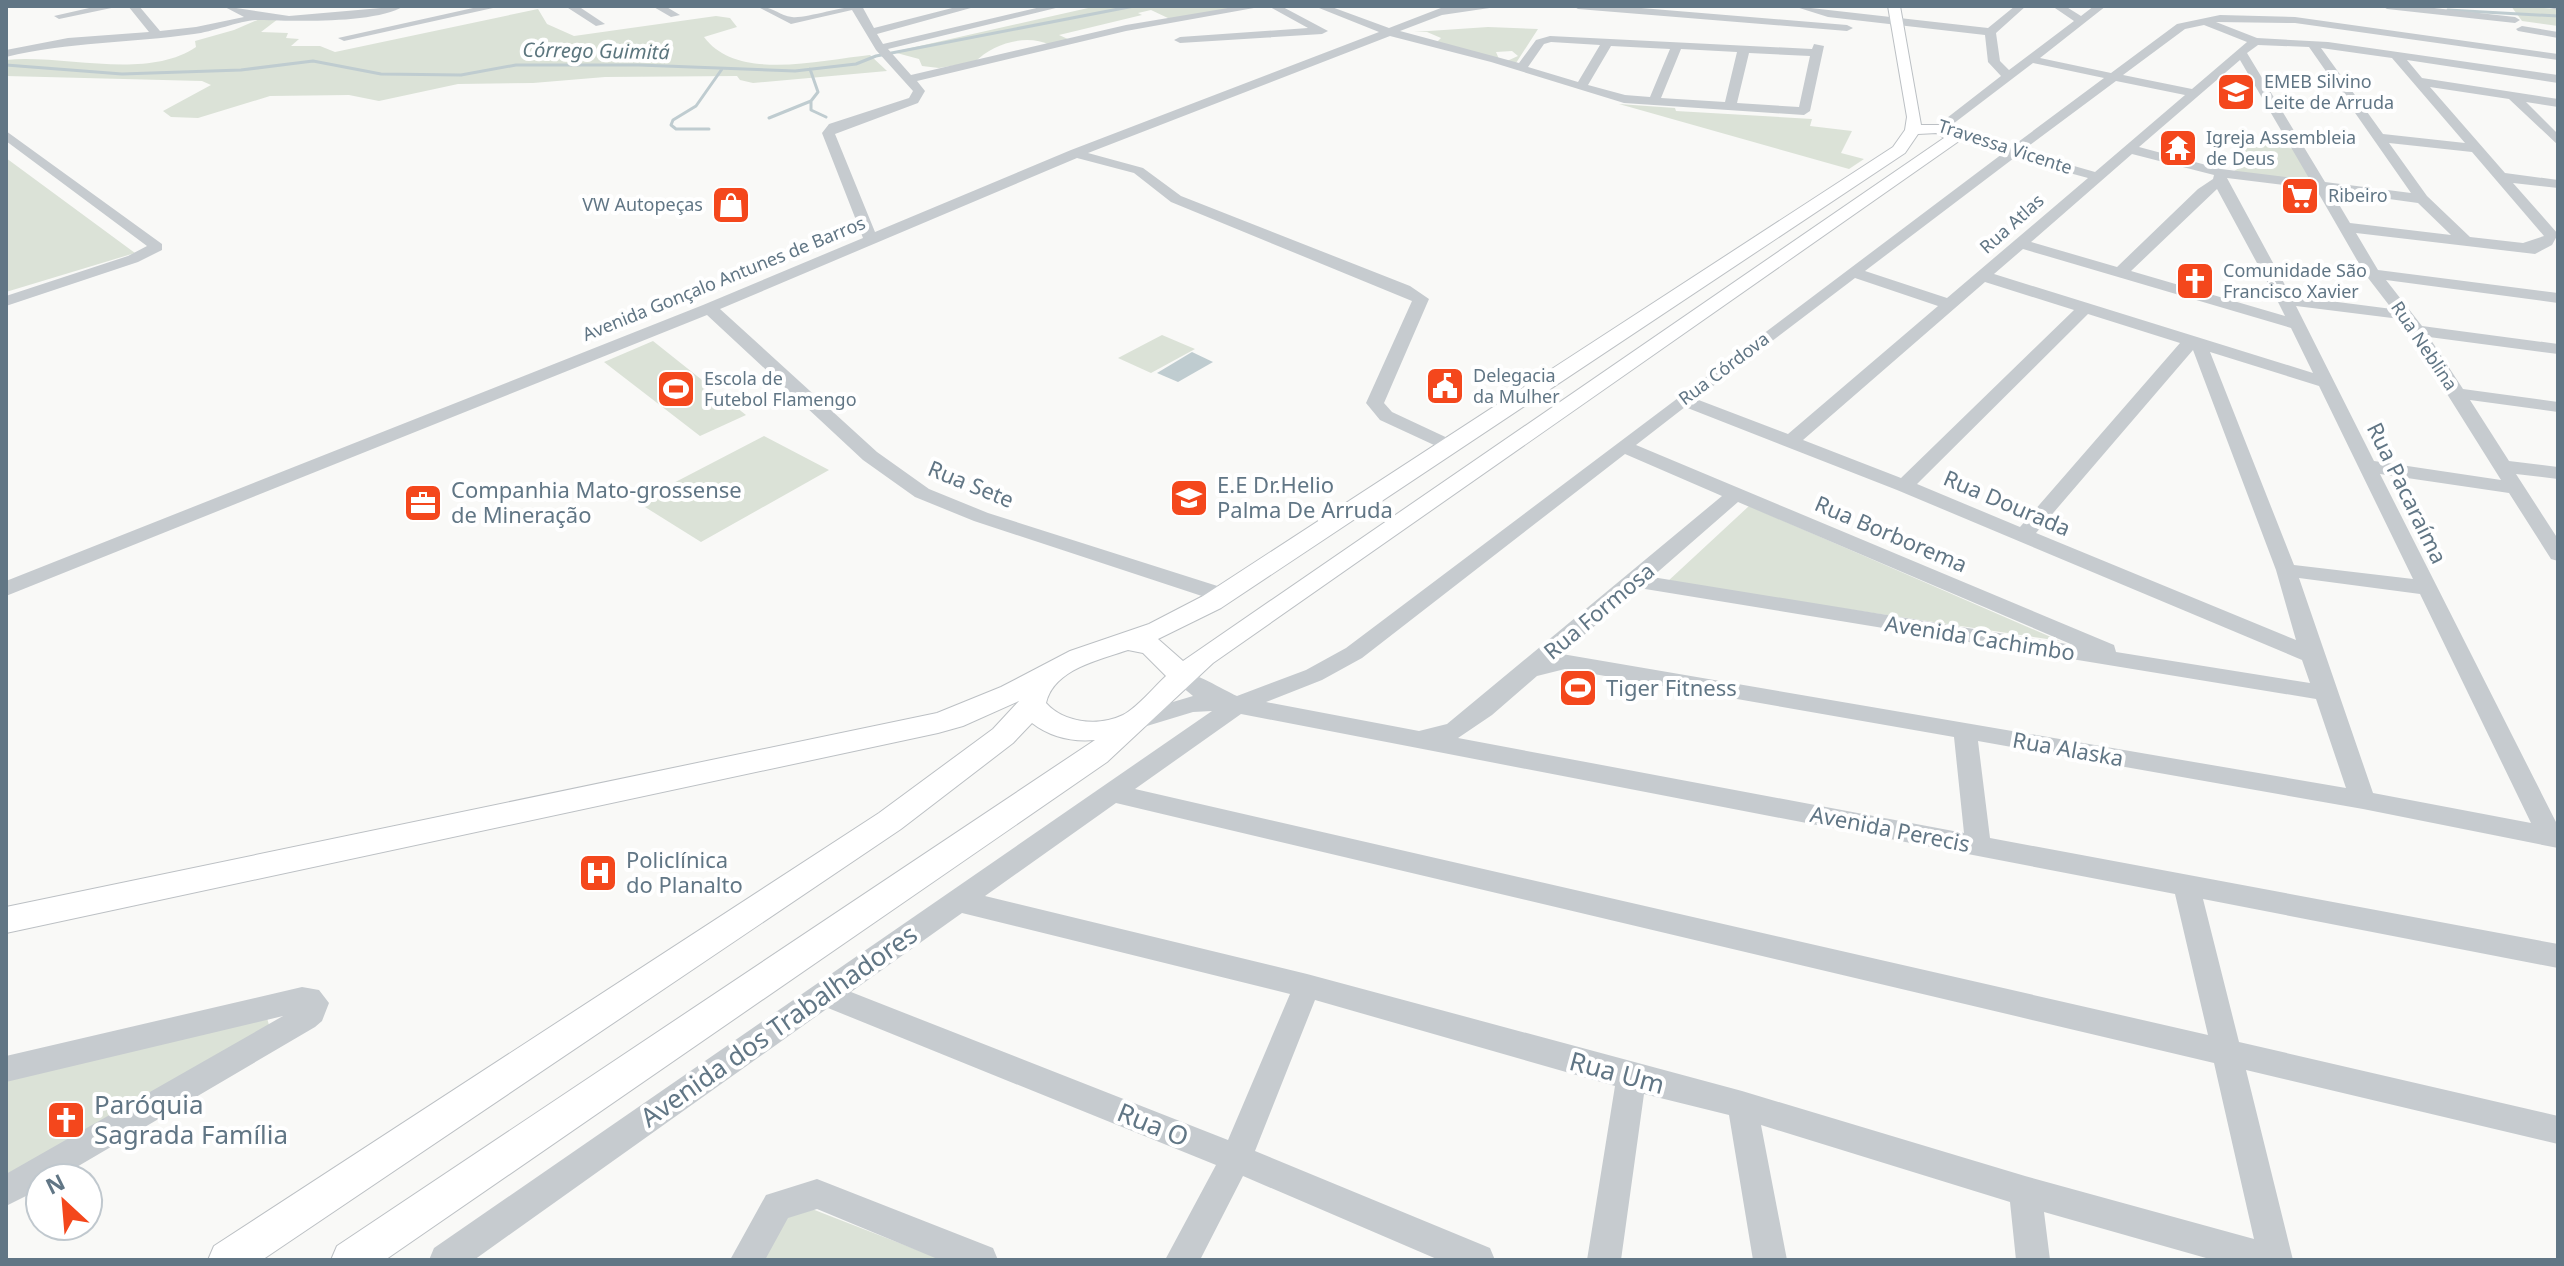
<svg xmlns="http://www.w3.org/2000/svg" width="2564" height="1266" viewBox="0 0 2564 1266" font-family="'Noto Sans',sans-serif">
<rect width="100%" height="100%" fill="#f9f9f7"/>
<path fill="#dbe2d7" d="M1097,6H1252L1170,19L1151,10L1138,13L1142,15L1059,35L1070,40L1050,45C1026,33 992,44 975,62L939,68L922,66L919,59L893,52Z
M2511,6L2558,9V26L2522,21Z
M538,9L547,24L574,36L716,16L730,18L737,27L704,37C737,82 821,60 870,55L887,71L753,83L740,80L737,76L605,77L533,83L458,84L379,101L349,95L270,96L198,118L171,117L163,111L211,85L202,81L6,76V60C63,54 146,81 196,47L195,41L234,30L262,18L278,19L261,32L288,33L286,38L299,39L291,46H320L335,52Z
M1488,27L1538,29L1516,63L1507,61L1518,56L1512,51L1496,52L1499,59L1437,42L1441,38L1427,32H1414Z
M1619,104L1675,108L1676,111L1812,119L1810,126L1852,131L1841,153L1864,159L1849,169Z
M2239,142L2297,149L2315,183L2231,173L2258,156L2233,149Z
M6,158L135,253L6,292Z
M1162,335L1195,349L1151,373L1118,358Z
M653,341L746,415L700,436L604,362Z
M764,436L829,470L701,542L637,502Z
M1749,506L2060,641L1667,582Z
M267,1018L269,1025L6,1185V1079Z
M812,1209L943,1260H756L789,1215Z"/>
<path fill="#bfccd0" d="M1192,352L1213,362L1178,382L1157,373Z"/>
<g fill="none" stroke-linecap="round" stroke-linejoin="round">
<path stroke="#bfccd0" stroke-width="3" d="M2448,10L2558,16
M6,65L122,74L241,70L313,61L381,74L461,75L516,65H639L795,71L856,64L876,56L1134,6
M810,69L818,92L811,101V110L826,117
M769,118L811,101
M709,129H676L671,125L673,120L696,106L722,69"/>
<defs>
<path id="major" d="M1888,6H1900L1921,125H1945L1959,135V141L1213,663L1107,762L385,1260H331L337,1246L1095,740C1072,742 1050,737 1032,723L1013,743L901,829L262,1260H208L214,1246L879,813L993,729L1019,701L963,726L938,733L6,933V907L937,713L1001,687L1070,651L1149,624L1203,596L1893,147L1905,130L1907,117ZM1937,133L1944,138L1183,661L1158,639L1221,608L1905,153L1918,134ZM1128,650L1143,653L1166,676C1153,688 1138,707 1123,715C1098,727 1064,723 1046,703C1054,669 1099,660 1128,650Z"/>
</defs>
<use href="#major" stroke="#bcc0c4" stroke-width="2"/>
<path fill="#c6cbcf" fill-rule="evenodd" d="M98,6H121L59,19L54,16Z
M128,6H139L160,31L196,27L244,17L223,6L289,16L404,6C375,24 295,21 260,20C244,19 213,32 194,34C131,43 68,42 6,57V50L68,38L149,32Z
M482,6H502L344,41L338,38Z
M565,6H578L605,24L596,26Z
M652,6H665L680,15L671,17Z
M756,6C773,6 778,15 792,17C804,19 842,6 862,6L874,28L960,6H978L877,34L883,44L1045,6H1064L888,49L911,75L1126,25L1240,6H1265L1126,31L917,81L925,91L918,103L835,134L875,232L1071,150L1379,32L1314,6H1329L1389,28L1446,6H1503L1442,15L1400,31L1519,63L1536,40L1550,36L1812,49L1814,44L1824,46L1810,111L1804,115L1624,103L1491,62L1390,36L1088,153L1143,168L1181,196L1410,286L1429,299L1384,403L1392,412L1454,441L1456,445L1454,449L1447,451L1380,420L1366,403L1412,301L1171,202L1134,173L1077,158L720,309L877,452L929,489L988,513L1230,590L1233,595L1230,600H1214L974,521L915,497L863,460L707,315L6,596V581L703,305L863,238L822,133L829,124L909,98L913,91L876,50L852,10L791,24ZM1551,42L1600,45L1578,82L1528,67L1544,44ZM1611,46L1670,49L1650,97L1625,95L1588,85ZM1681,49L1737,52L1725,102L1661,98ZM1749,53L1810,56L1799,107L1737,103Z
M1268,6H1281L1328,31L1322,34L1180,43L1174,40L1180,37L1308,28Z
M1573,6H1617L1847,25L1853,28L1847,31L1578,9Z
M1793,6L1988,28L2015,6H2026L1996,33L2000,61L2009,70L2074,21L2052,6H2065L2081,16L2094,6H2106L2040,58L2111,73L2177,24L2220,15L2295,17L2558,54V60L2295,23L2216,22L2257,38L2328,42L2558,75V83L2407,60L2422,78L2558,99V107L2526,102L2558,134V145L2509,99L2430,87L2505,173L2558,180V188L2513,183L2558,234L2552,245L2535,254L2356,233L2378,270L2558,293V303L2386,280L2422,326L2558,344V354L2429,337L2463,389L2558,402V412L2470,400L2509,461L2558,467V479L2516,474L2558,539V561L2551,559L2509,493L2380,474L2558,826V848L2363,809L1978,741L1990,838L2558,944V968L2203,899L2239,1042L2558,1116V1144L2246,1070L2293,1260H2213L2044,1212L2050,1260H2016L2010,1202L1761,1125L1787,1260H1753L1729,1115L1644,1094L1621,1260H1587L1615,1086L1315,1000L1255,1151L1490,1248L1495,1260H1439L1243,1176L1200,1260H1165L1216,1165L828,1008L474,1260H429L434,1248L1212,711L1193,712L1137,729L1129,727L1125,721L1129,715L1193,696L1170,677L1173,672C1188,667 1221,689 1237,696L1306,670L1346,648L2002,154L1934,128L2001,76L1988,62L1985,35L1828,17ZM2204,25L2247,42L2192,89L2123,75L2185,29ZM2258,45L2309,47L2411,193L2325,182L2247,53ZM2321,48L2392,58L2465,143L2383,134ZM2240,60L2310,180L2221,169L2139,147ZM2033,63L2104,78L2010,148L1949,127ZM2116,81L2185,95L2095,172L2022,151ZM2389,143L2472,152L2544,236L2523,243L2470,237L2427,196ZM2132,154L2214,175L2213,179L2198,189L2117,267L2031,242ZM2014,158L2088,178L1947,298L1865,271ZM2227,178L2316,189L2365,274L2392,309L2291,296ZM2217,189L2277,300L2285,316L2131,271ZM2331,191L2418,203L2451,235L2350,223ZM2023,249L2291,328L2313,373L1994,274ZM1855,278L1938,306L1788,434L1696,399ZM1985,282L2074,310L1901,478L1803,440ZM2296,306L2400,319L2501,480L2374,461ZM2088,314L2180,343L2020,527L1917,484ZM2193,350L2276,570L2296,640L2036,533ZM2210,352L2319,386L2413,579L2294,565ZM1685,407L1897,490L2302,660L2310,683L2116,652L2114,645L1636,445ZM1625,454L1722,496L1447,724L1419,731L1266,702L1322,680L1362,658ZM1738,502L2073,645L1652,577ZM2299,578L2420,594L2531,823L2373,793ZM1639,588L2316,699L2346,788L1562,654ZM1565,669L1954,737L1964,833L1458,738L1492,715L1537,676ZM1241,714L2175,894L2208,1035L1135,789ZM1116,803L2214,1063L2254,1239L2025,1176L1742,1091L1307,974L985,896ZM962,913L1290,994L1228,1140L851,992Z
M2382,6H2416L2515,17L2520,20L2515,23L2387,9Z
M2549,6H2558V10L2550,8Z
M2522,26L2558,32V38L2518,31L2516,29Z
M6,131L162,244V250L138,262L6,306V296L128,256L147,246L6,141Z
M302,987L319,990L329,1003L322,1021L315,1027L58,1178H40V1189L6,1206V1174L283,1016L6,1082V1056Z
M817,1179L993,1248L998,1260H940L817,1209L788,1218L765,1260H730L766,1195Z"/>
<use href="#major" fill="#fff" fill-rule="evenodd"/>
</g>
<defs>
<symbol id="school-square" viewBox="-11 -11 22 22"><rect x="-9" y="-9" width="18" height="18" rx="4" fill="#f4471c" stroke="#fff"/><path d="M0-5L7-2L0 1L-7-2ZM-4 1L0 2.5L4 1V4Q0 6-4 4Z" fill="#fff"/></symbol>
<symbol id="temple-square" viewBox="-11 -11 22 22"><rect x="-9" y="-9" width="18" height="18" rx="4" fill="#f4471c" stroke="#fff"/><path d="M0-6L5-2H3V0L6.5 2.5H4V6H1.5V3h-3V6H-4V2.5H-6.5L-3 0V-2H-5Z" fill="#fff"/></symbol>
<symbol id="supermarket-square" viewBox="-11 -11 22 22"><rect x="-9" y="-9" width="18" height="18" rx="4" fill="#f4471c" stroke="#fff"/><path d="M-6-5.5h2.5l.6 2H6L4.5 2H-2.5L-4.4-4H-6ZM-1.5 3.2a1.3 1.3 0 1 0 .1 0ZM3 3.2a1.3 1.3 0 1 0 .1 0Z" fill="#fff"/></symbol>
<symbol id="shop-square" viewBox="-11 -11 22 22"><rect x="-9" y="-9" width="18" height="18" rx="4" fill="#f4471c" stroke="#fff"/><path d="M-5-2.5h2.3a2.7 3.5 0 0 1 5.4 0H5L5.5 6h-11ZM-1.5-2.5h3a1.5 2.3 0 0 0-3 0Z" fill="#fff"/></symbol>
<symbol id="church-square" viewBox="-11 -11 22 22"><rect x="-9" y="-9" width="18" height="18" rx="4" fill="#f4471c" stroke="#fff"/><path d="M-1.2-6h2.4v3.5h3.3v2.4h-3.3V6h-2.4V-.1h-3.3v-2.4h3.3Z" fill="#fff"/></symbol>
<symbol id="civic-square" viewBox="-11 -11 22 22"><rect x="-9" y="-9" width="18" height="18" rx="4" fill="#f4471c" stroke="#fff"/><path d="M-.6-6.5H3V-4.5H.6V-3L4-1V1h2V6H-6V1h2V-1L-.6-3ZM-1.2 2.5V6h2.4V2.5Z" fill="#fff"/></symbol>
<symbol id="stadium-square" viewBox="-11 -11 22 22"><rect x="-9" y="-9" width="18" height="18" rx="4" fill="#f4471c" stroke="#fff"/><path d="M0-5a6.5 5 0 1 0 0 10a6.5 5 0 1 0 0-10ZM-3.5-1.8h7v3.6h-7Z" fill="#fff"/></symbol>
<symbol id="office-square" viewBox="-11 -11 22 22"><rect x="-9" y="-9" width="18" height="18" rx="4" fill="#f4471c" stroke="#fff"/><path d="M-6-3h4V-5.5h4V-3h4V5H-6ZM-1-4.5V-3h2v-1.5ZM-6 0V1H6V0Z" fill="#fff"/></symbol>
<symbol id="hospital-square" viewBox="-11 -11 22 22"><rect x="-9" y="-9" width="18" height="18" rx="4" fill="#f4471c" stroke="#fff"/><path d="M-5-5h3v3.5h4V-5h3V5h-3V1.5h-4V5h-3Z" fill="#fff"/></symbol>
</defs>
<g fill-rule="evenodd">
<use href="#school-square" x="2214" y="70" width="44" height="44"/>
<use href="#temple-square" x="2156" y="126" width="44" height="44"/>
<use href="#supermarket-square" x="2278" y="174" width="44" height="44"/>
<use href="#shop-square" x="709" y="183" width="44" height="44"/>
<use href="#church-square" x="2173" y="259" width="44" height="44"/>
<use href="#civic-square" x="1423" y="364" width="44" height="44"/>
<use href="#stadium-square" x="654" y="367" width="44" height="44"/>
<use href="#school-square" x="1167" y="476" width="44" height="44"/>
<use href="#office-square" x="401" y="481" width="44" height="44"/>
<use href="#stadium-square" x="1556" y="666" width="44" height="44"/>
<use href="#hospital-square" x="576" y="851" width="44" height="44"/>
<use href="#church-square" x="44" y="1098" width="44" height="44"/>
</g>
<g text-anchor="middle" stroke-width="8" stroke-linejoin="round" paint-order="stroke">
<g font-size="18" fill="#617685" stroke="#fff" text-anchor="start">
<text x="2264" y="88">EMEB Silvino<tspan x="2264" dy="21">Leite de Arruda</tspan></text>
<text x="2206" y="144">Igreja Assembleia<tspan x="2206" dy="21">de Deus</tspan></text>
<text x="2328" y="202">Ribeiro</text>
<text x="703" y="211" text-anchor="end">VW Autopeças</text>
<text x="2223" y="277">Comunidade São<tspan x="2223" dy="21">Francisco Xavier</tspan></text>
<text x="1473" y="382">Delegacia<tspan x="1473" dy="21">da Mulher</tspan></text>
<text x="704" y="385">Escola de<tspan x="704" dy="21">Futebol Flamengo</tspan></text>
</g>
<g font-size="18" fill="#617685" stroke="#fff">
<text transform="translate(2005 147) rotate(18)" y="6">Travessa Vicente</text>
<text transform="translate(2012 224) rotate(-42)" y="6">Rua Atlas</text>
<text transform="translate(724 279) rotate(-22)" y="6">Avenida Gonçalo Antunes de Barros</text>
<text transform="translate(2424 346) rotate(56)" y="6">Rua Neblina</text>
<text transform="translate(1724 369) rotate(-37)" y="6">Rua Córdova</text>
</g>
<g font-size="20" font-style="italic" fill="#5c767e" stroke="#fff">
<text transform="translate(596 51) rotate(1)" y="7">Córrego Guimitá</text>
</g>
<g font-size="22" fill="#617685" stroke="#fff">
<text transform="translate(971 484) rotate(22)" y="8">Rua Sete</text>
<text transform="translate(2407 493) rotate(64)" y="8">Rua Pacaraíma</text>
<text transform="translate(2007 503) rotate(23)" y="8">Rua Dourada</text>
<text transform="translate(1891 534) rotate(23)" y="8">Rua Borborema</text>
<text transform="translate(1599 611) rotate(-40)" y="8">Rua Formosa</text>
<text transform="translate(1980 638) rotate(9)" y="8">Avenida Cachimbo</text>
<text transform="translate(2068 749) rotate(10)" y="8">Rua Alaska</text>
<text transform="translate(1890 829) rotate(11)" y="8">Avenida Perecis</text>
</g>
<g font-size="22" fill="#617685" stroke="#fff" text-anchor="start">
<text x="1217" y="493">E.E Dr.Helio<tspan x="1217" dy="25">Palma De Arruda</tspan></text>
<text x="451" y="498">Companhia Mato-grossense<tspan x="451" dy="25">de Mineração</tspan></text>
<text x="1606" y="696">Tiger Fitness</text>
<text x="626" y="868">Policlínica<tspan x="626" dy="25">do Planalto</tspan></text>
</g>
<g font-size="26" fill="#617685" stroke="#fff">
<text transform="translate(779 1026) rotate(-35)" y="9">Avenida dos Trabalhadores</text>
<text transform="translate(1617 1073) rotate(15)" y="9">Rua Um</text>
<text transform="translate(1153 1125) rotate(22)" y="9">Rua O</text>
</g>
<g font-size="26" fill="#617685" stroke="#fff" text-anchor="start">
<text x="94" y="1114">Paróquia<tspan x="94" dy="30">Sagrada Família</tspan></text>
</g>
</g>
<rect width="2564" height="1266" fill="none" stroke="#617685" stroke-width="16"/>
<g transform="translate(64 1202) rotate(334)"><circle r="38" fill="#ffffff" stroke="#c0c8ce" stroke-width="2"/>
<path d="M0-6L14 30L0 20L-14 30Z" fill="#f4471c"/>
<text y="-12" font-size="22" font-weight="bold" text-anchor="middle" fill="#617685">N</text>
</g>
</svg>
